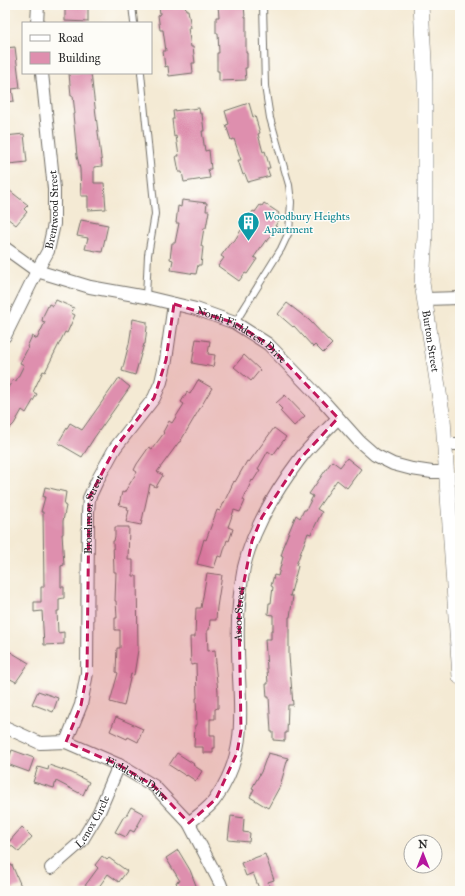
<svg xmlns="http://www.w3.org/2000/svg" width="465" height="896" viewBox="0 0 465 896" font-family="'IM FELL Great Primer',serif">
<rect width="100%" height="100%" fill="#fdfcf7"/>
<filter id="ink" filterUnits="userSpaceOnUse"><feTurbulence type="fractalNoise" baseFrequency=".025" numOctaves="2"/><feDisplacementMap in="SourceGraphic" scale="8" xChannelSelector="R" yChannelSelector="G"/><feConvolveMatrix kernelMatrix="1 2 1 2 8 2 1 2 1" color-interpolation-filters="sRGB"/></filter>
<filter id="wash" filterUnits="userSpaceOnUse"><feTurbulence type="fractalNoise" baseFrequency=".012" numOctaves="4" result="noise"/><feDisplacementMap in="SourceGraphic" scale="16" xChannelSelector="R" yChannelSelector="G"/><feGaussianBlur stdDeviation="0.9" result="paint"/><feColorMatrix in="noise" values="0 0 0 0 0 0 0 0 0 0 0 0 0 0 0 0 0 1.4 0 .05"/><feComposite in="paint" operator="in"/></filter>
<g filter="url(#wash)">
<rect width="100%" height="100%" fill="#f4ead4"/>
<g id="blocks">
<path fill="#de8fae" d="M67,5H88V22L65,21V8H66Z
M170,5H185L186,10H188L191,28H188L191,47H193L195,63H192L193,73L169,76L168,66L165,67L163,51H166L163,30H160L158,15L160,14L159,6Z
M218,5H244L245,17H246V53H247V68H245L246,80L219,81V71H217V53H219L218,33H216V17H219Z
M15,47L20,88L12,89L14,101L5,102V48Z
M69,73H91L102,166L94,167V183H104L106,209L88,210V196H81L80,169L77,156L73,114H75L73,96H71Z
M249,103L253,117L255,116L260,133L258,134L263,152L265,151L270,168H267L270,176L248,182L245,174L243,175L238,160H241L234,139L231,140L226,125L229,124L225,111Z
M199,108L200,114H202L204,131H202L205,151L209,150L211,169H208L210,178L184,182L182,172H179L176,156H179L176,136L174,137L172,119H174L173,111Z
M24,134L27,162L9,164L8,152H5V136Z
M5,187L28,205L24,209L27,212L16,225L7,218L8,216L5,214Z
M182,200L207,203L206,211H209L206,228H204L201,246L203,247L201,265H198L196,274L171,270L173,260L170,259L172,243H175L179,223H176L178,206L181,207Z
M264,203L279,213L278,215L281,217L275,226L277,227L267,242L266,240L254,257L257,259L247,274L245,273L239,281L218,266L224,258L221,256L231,242L233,243L253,211L255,212L260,205L262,206Z
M81,220L108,225L102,252L85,249L88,238L77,236Z
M56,300L74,308L71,313L75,315L67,333L65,332L45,372L43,371L33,392L37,394L26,413L22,410L14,424L5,433V392L13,380L16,381L24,365L20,363L28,348L27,347L32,336L37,339L45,322L42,321L43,316L49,304L53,306Z
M287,303L309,320L332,344L323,353L315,345L313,347L294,326L293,327L278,314Z
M133,319L147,322V327L145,344H144L135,375L122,371L129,344Z
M196,339L210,341L208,354L215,355L213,367L192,363Z
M244,355L260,370L251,381L234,367Z
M119,378L130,387L94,438L82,457L58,443L70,423L82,430Z
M198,380L212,388L180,442H179L157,472L163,475L156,487L150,484L141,525L126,522L129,510L127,509L128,507L119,505L122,492L124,493L137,472L134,470L137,464L149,447L152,449L164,433L163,432L169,421L172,423L184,404L181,402L187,392L190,394Z
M285,395L305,416L294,426L280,411L282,409L276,403Z
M274,428L286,437L273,455L268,451L258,469L260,470L253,481L252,480L243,500L245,501L240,512L234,510L228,527L233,529L229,541L227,540L222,557L218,556L214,568L197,564L204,539L206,540L217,510L220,511L234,481L235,482L247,461L249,462Z
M347,458L361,469L347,488L337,480L317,509L322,512L311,534L308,533L296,565L298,566L290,596H293L290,617H289V656L293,705H288L287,733H285V741L273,740V732H271L269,697H267L266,684H268L265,639H271V630H273V615L268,614L269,603H271L273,587L271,586L274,575L278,576L283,557L281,556L284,546H283L296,515L300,518L304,510H306L313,496L309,494L332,461L340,467Z
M45,487L66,492L64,505L66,506L63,521V534H62L64,565L61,566V587H64V598L59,599V611H57L58,633L64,632V644L44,645L42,611L34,612V602H41V587H44L43,512H41L45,497H43Z
M115,527H129L128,560H133V576H137L138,650L134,675L131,674L124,706L110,702L118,673L116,672L117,648H120V630H115V618H117L116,601H115L116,572H114L113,541H114L115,536Z
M207,573L222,575L217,607L216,620H210L209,630H207L208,651L215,650L216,663H215L218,692V708L215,709V719H210V735H215V748H213V753H203V747H194L195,725H197L196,698H197L196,664L191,665L190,637H195L196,608H201Z
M9,651L29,663L16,682L5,676V658Z
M38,691L58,698L53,712L32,704Z
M116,717L143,729L138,742L128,737L127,739L110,731Z
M12,750L34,758L29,772L7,764Z
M177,753L194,764L193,765L202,771L196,781L187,775L186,776L169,765Z
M268,753L288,758L280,786L268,808L250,797L254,789L252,788L261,772Z
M49,765L72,773L89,782L83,795L56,781L54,788L33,782L38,767L48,770Z
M131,807L144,814L134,832L130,830L126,837L115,832L124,816H126Z
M231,816L244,818L243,832L250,833L249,842L228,840Z
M22,827L32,837L19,852L8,843Z
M178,850L190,870L197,888L195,889L196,891H179L176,882L180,881L166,858Z
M265,854L274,880L268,882L271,891H260L253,873L246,876L241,863Z
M102,856L107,860L109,858L127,871L119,882L108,874L96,891H81L98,868L95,865Z
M12,865L21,886L5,891V867Z"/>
</g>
</g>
<g filter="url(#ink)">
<use href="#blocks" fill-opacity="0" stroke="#716e66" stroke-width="1"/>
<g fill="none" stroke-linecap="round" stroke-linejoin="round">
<defs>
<path id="service" d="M132,5L134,23
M141,73L155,214L148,255L146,297
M235,323L281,249L289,232L291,202L289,185L270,118L265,86L263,5"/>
<g id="minor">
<path d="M37,23L38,5"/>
<path id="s1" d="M5,248L37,271L90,287L146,297L196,309L235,323L268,344L324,402L359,441L375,455L393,464L412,469L432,472H446"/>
<path d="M425,299L460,298"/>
<path id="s2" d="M5,336L37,271L48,251L54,224V189L42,73"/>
<path d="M444,444H460"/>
<path id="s3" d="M5,727L40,743L66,742L119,765L154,786L189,823L220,883L223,891"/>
<path id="s4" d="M66,742L81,705L87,673L88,513L89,498L98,479L115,448L154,398L161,382L166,360L174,304"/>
<path id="s5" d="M189,823C198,815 210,808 216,798C251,748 238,702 238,646C237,620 239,593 244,567C253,528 275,492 299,460C310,445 325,432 338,418"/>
<path id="s6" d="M51,868L81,842L99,812L119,765"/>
</g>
<g id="tertiary">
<path id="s7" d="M421,5L425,81V237L422,283L443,419L460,677"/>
</g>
</defs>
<use href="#service" stroke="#716e66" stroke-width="8"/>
<use href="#minor" stroke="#716e66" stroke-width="14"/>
<use href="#tertiary" stroke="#716e66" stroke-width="16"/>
<use href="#service" stroke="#fff" stroke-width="6"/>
<use href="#minor" stroke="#fff" stroke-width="12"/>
<use href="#tertiary" stroke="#fff" stroke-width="15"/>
</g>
</g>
<path fill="#c2185b" fill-opacity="0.2" stroke="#c2185b" stroke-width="3" stroke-dasharray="8 5" stroke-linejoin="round" d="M174,304L235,323L268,344L338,418L300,459L262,517L252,541L239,607L241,730L237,753L216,799L189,823L154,786L119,765L66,742L81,705L87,673L89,498L115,448L154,398L166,360Z"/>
<defs>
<symbol id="building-pin" viewBox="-11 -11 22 30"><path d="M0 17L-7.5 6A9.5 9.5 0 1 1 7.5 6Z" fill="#0f9aa8" stroke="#fdfcf7"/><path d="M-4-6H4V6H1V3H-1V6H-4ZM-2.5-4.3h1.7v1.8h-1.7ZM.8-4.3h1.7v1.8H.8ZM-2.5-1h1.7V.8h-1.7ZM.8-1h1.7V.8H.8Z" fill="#fff"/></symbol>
</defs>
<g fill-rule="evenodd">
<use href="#building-pin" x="236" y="210" width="25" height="34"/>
</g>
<g text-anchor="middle" stroke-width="3" stroke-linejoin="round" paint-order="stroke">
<g font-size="11" fill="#2b2b2b" stroke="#fdfcf7">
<text dy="4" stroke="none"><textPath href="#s2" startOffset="137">Brentwood Street</textPath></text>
<text dy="4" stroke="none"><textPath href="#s1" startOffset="256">North Fieldcrest Drive</textPath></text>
<text dy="4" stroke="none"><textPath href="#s7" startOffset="337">Burton Street</textPath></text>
<text dy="4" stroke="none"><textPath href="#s4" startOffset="232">Broadmoor Street</textPath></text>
<text dy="4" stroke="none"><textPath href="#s5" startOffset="226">Ascot Street</textPath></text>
<text dy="4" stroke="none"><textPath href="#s3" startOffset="145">Fieldcrest Drive</textPath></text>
<text dy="4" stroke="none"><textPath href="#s6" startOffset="63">Lenox Circle</textPath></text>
</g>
<g font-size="11" fill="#0d838f" stroke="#fdfcf7" text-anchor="start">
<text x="264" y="220">Woodbury Heights<tspan x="264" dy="13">Apartment</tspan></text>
</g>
</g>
<rect width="465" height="896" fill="none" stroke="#fdfcf7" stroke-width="20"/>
<rect x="22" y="22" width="130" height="52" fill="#fdfcf7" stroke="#a9a8a5"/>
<rect x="30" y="35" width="20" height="6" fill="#ffffff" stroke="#a9a8a5"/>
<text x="58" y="42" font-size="12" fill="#2b2b2b">Road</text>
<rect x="30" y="52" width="20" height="12" fill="#de8fae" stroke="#a9a8a5"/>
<text x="58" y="62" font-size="12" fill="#2b2b2b">Building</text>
<g transform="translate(423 854)"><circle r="19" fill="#fdfcf7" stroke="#a9a8a5"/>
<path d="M0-3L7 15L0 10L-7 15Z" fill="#b5179e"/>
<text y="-6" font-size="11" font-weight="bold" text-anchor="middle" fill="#2b2b2b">N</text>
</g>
</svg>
